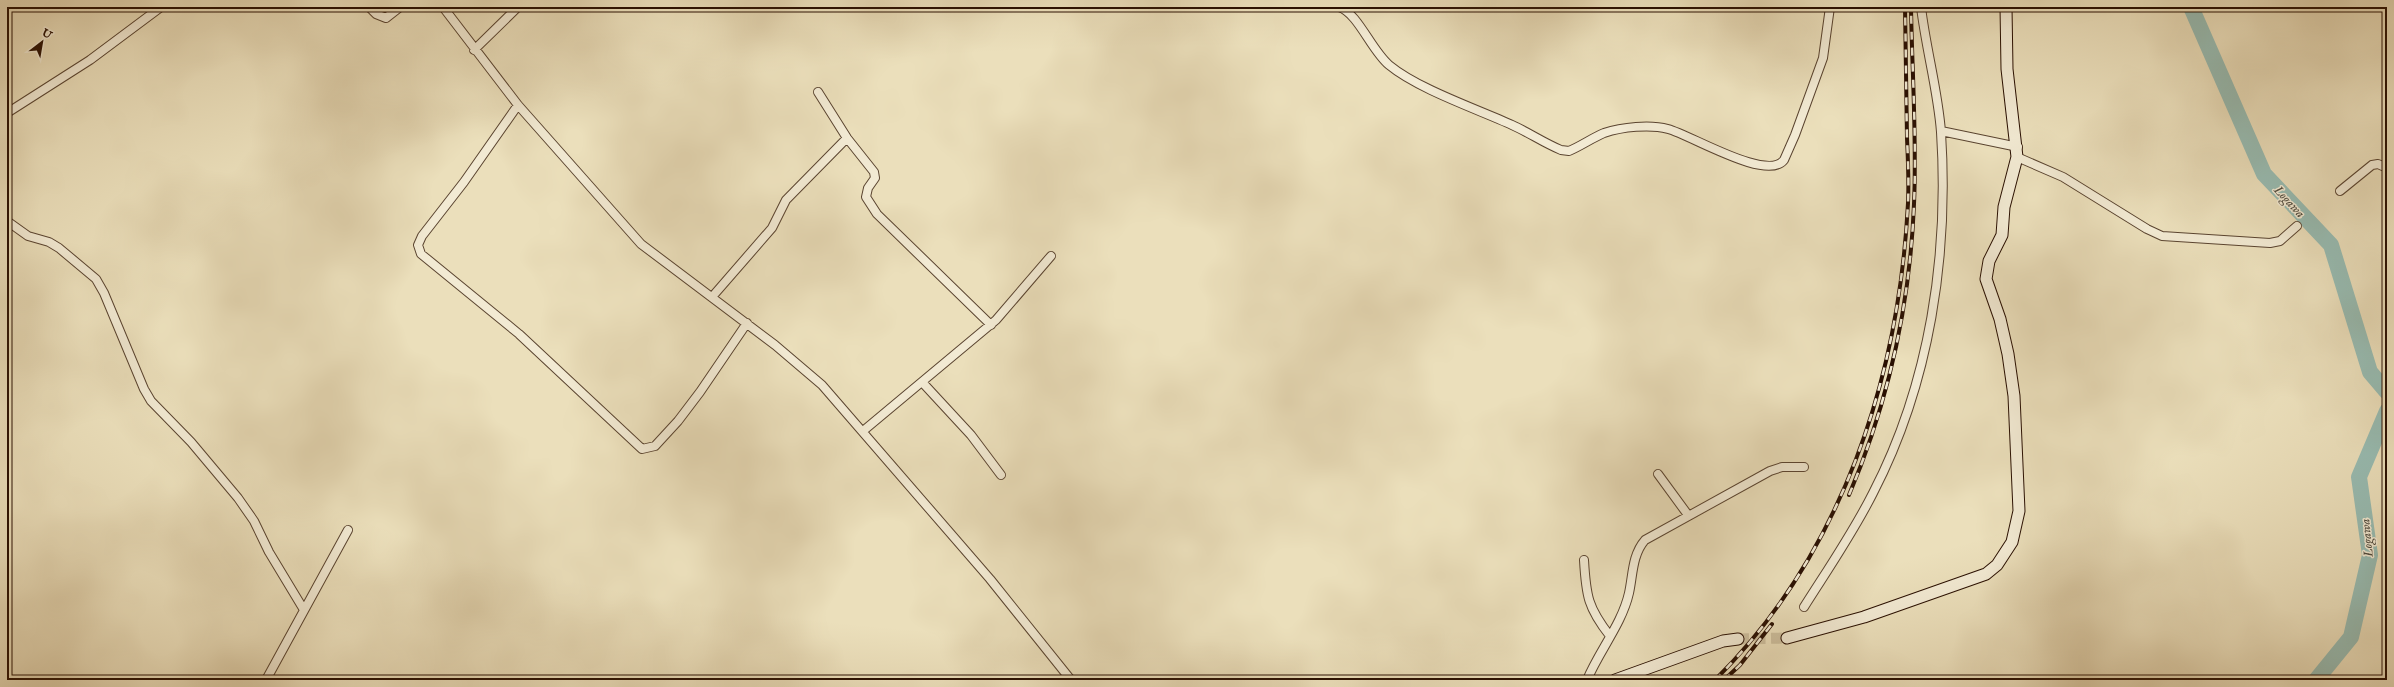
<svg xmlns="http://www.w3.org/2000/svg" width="2394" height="687" viewBox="0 0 2394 687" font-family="'IM FELL English',serif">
<rect width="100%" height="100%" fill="#ebdfbb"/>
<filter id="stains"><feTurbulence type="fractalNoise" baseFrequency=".005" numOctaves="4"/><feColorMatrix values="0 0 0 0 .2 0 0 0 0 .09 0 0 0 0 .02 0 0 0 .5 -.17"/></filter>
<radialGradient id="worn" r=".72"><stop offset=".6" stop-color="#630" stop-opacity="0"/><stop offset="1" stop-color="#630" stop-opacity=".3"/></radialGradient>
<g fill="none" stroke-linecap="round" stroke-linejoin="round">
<path stroke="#98bcb2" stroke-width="16" d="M2191,7L2264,174L2331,245L2370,372L2387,392
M2316,680L2351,637L2370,555L2359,477L2387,411"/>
<path stroke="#cec09f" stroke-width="11" stroke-dasharray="11 5.5" stroke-linecap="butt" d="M1738,639L1787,638"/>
<defs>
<path id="street" d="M369,7L376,14L386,18L400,7
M443,7L518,105L641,244L775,345L822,385L990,579L1071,680
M1339,7C1358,13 1371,50 1389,65C1418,89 1477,109 1512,125C1528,132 1544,143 1561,150L1569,151C1581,146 1592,138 1604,133C1622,127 1650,124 1668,129C1691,135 1767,182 1784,160L1795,135L1823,58L1830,7
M474,50L518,7
M818,92L847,138L874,172L875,178L868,188L866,197L877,214L991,325
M518,105L464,182L422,236L418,245L421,254L519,334L642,449L655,446L678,421L700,392L747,323
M7,113L90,60L161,7
M1941,131L2018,147
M2017,157L2063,177L2147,229L2162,236L2270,243L2280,241L2297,226
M2340,191L2372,165L2378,164L2387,168
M7,221L28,236L49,242L59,248L96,279L104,293L144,389L151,401L191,442L238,498L254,521L269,552L304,610
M712,297L772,228L786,200L847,138
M922,382L971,435L1001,475
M863,431L996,320L1051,256
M1658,474L1688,515
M1584,560C1586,596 1588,608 1610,636
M1804,607C1828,569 1853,533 1873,493C1930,383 1949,255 1941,132C1938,91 1926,49 1921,7
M266,680L348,530
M1587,680C1599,651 1622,624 1629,593C1633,575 1632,555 1645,540L1770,471L1782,467H1804"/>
<path id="secondary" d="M1787,638L1864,617L1986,574L1997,565L2012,542L2019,511L2014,396L2008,354L2000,319L1986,279L1989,261L2002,235L2004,207L2017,157L2007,69L2006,7
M1615,680L1723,641L1738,639"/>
</defs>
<use href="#street" stroke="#5a4430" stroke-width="10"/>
<use href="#secondary" stroke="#2a1002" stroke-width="13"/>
<use href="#street" stroke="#f2ead3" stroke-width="8"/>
<use href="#secondary" stroke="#f2ead3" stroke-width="11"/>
<defs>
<path id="rail" d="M1849,495C1888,403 1910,305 1914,204C1917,139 1912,72 1911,7
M1715,680C1842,554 1899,378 1908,203C1909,182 1908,159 1907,138C1906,94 1906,51 1905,7
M1724,680L1740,665L1772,624"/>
</defs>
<use href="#rail" stroke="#2a1002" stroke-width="4"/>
<use href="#rail" stroke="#f2ead3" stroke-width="2.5" stroke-dasharray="8" stroke-linecap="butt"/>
</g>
<g text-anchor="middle" stroke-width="3" stroke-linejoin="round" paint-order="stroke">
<g font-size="13" font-style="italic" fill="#504c40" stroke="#f2ead3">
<text transform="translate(2290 201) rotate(47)" y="5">Logawa</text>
<text transform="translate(2366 538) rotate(-95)" y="5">Logawa</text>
</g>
</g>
<rect width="2394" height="687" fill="none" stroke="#ebdfbb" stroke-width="24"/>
<rect x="8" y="8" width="2378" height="671" fill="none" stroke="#2a1002" stroke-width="2"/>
<rect x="12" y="12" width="2370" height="663" fill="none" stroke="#2a1002"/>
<g transform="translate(42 42) rotate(31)" stroke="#f2ead3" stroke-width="3" paint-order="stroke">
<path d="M0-3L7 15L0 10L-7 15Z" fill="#2a1002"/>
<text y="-6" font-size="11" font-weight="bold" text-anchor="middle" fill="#2a1002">U</text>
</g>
<rect width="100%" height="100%" filter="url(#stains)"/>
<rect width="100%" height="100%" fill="url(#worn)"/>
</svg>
